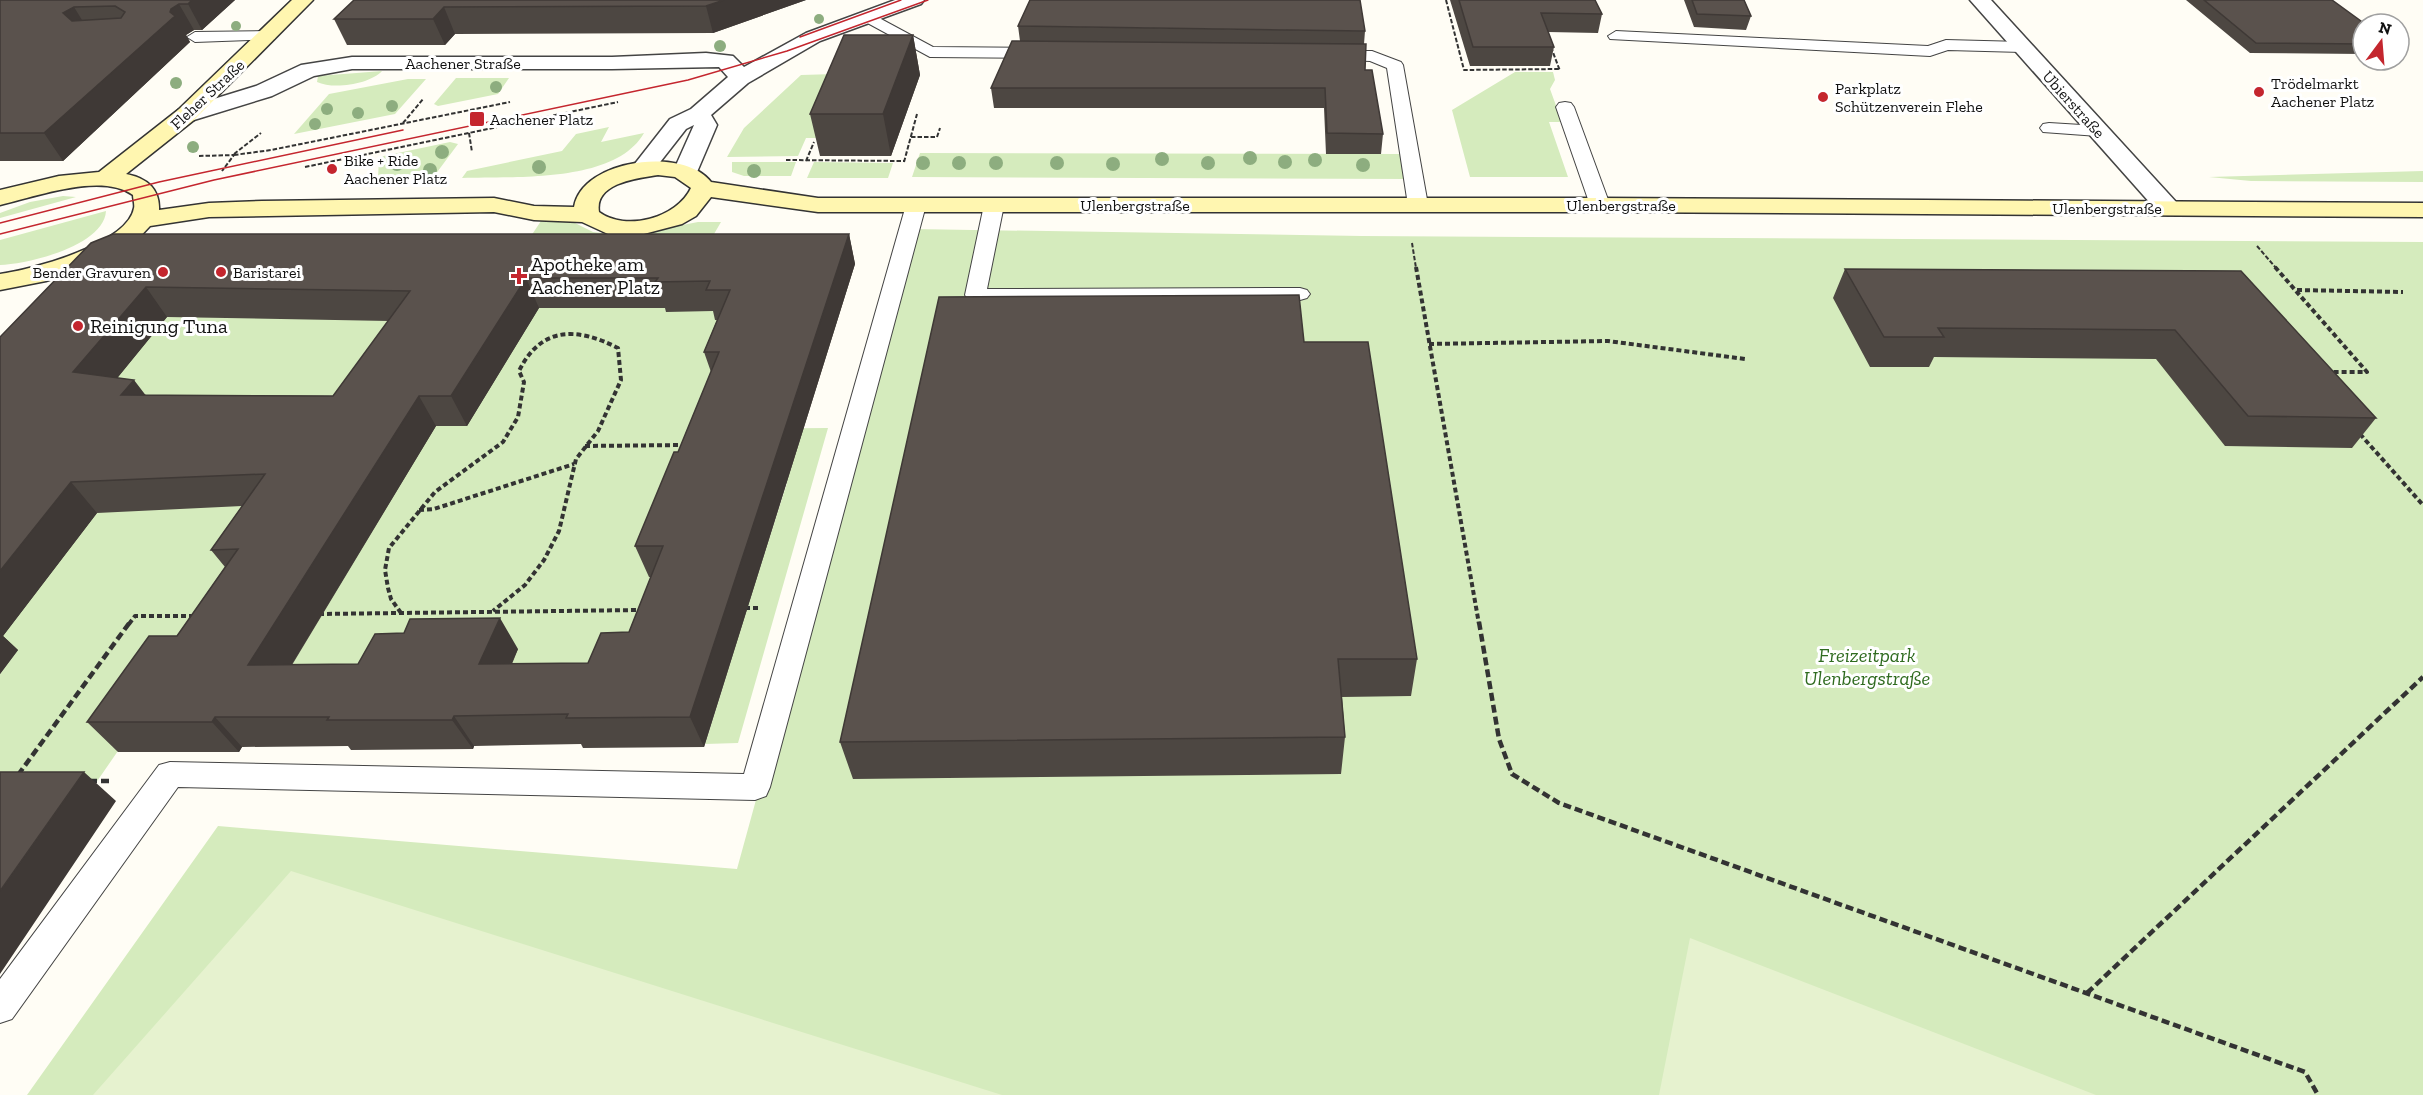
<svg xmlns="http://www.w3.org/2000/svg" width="2423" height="1095" viewBox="0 0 2423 1095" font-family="'Zilla Slab',serif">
<rect width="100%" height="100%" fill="#fffdf5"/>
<path fill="#d5ebbd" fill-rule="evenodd" d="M382,71C370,84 334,90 317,82L318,76Z
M1515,72H1553L1555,80L1550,89L1562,122H1549L1568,177H1470L1452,110Z
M835,74L827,138H806L798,156L727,157L744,128L801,75Z
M456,78H509L498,94L438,106L434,104Z
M408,79H426L395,114L294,134L329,94Z
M609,127L601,142L644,133C615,184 513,176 462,178L467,171L562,151L576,134Z
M450,142L458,144L435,175L427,178L378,179L379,157Z
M920,153L1403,154L1408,179L912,177Z
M732,162H796L791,176H744L732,172Z
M814,162L893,163L888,178H807Z
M2423,171V182L2251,181L2209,177Z
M63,196L76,197L0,218V213L30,202Z
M106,211C104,246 28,264 0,265V240Z
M543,218L573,222L593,232L626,236L698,222H721L714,234L697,241L546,242L535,240L531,236Z
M913,229L1362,236L2423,242V1095H27L218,826L737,869Z
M134,308H668L720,311L739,320L711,429L828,428L738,743L705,744L735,647H650L605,693L425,664L176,667L73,816L0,814V674L17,651H0V520L87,416ZM686,483H787L757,576L650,577Z"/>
<path fill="#e6f2cf" d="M291,871L1002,1095H93Z
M1690,938L2096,1095H1659Z"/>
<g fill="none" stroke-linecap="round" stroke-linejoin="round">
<defs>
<path id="lane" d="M868,12L933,47L1042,48L1050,53L1042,58L930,57L862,20L860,17Z
M268,31L276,36L274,39L195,42L187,37L195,32Z
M1616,31L1928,46L1946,40L2022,42L2030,47L2022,52L1948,50L1930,56L1610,39L1608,36Z
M1330,51H1372L1401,62L1403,65L1428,205L1425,209H1411L1408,205L1387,68L1370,61L1324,59L1322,56Z
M1565,102L1571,103L1574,107L1610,205L1607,209H1593L1590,205L1556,107L1559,103Z
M2049,123L2098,126L2104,127L2107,131L2104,135L2098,136L2043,132L2040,128L2043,124Z
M916,199L923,201L926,205L770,787L766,796L755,800L178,787L12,1019L0,1023V979L159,765L170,762L744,774L906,205L909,201Z
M994,199L1001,201L1004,205L987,289L1300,288L1307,290L1310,294L1307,298L1300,300L975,301L968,299L965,295L984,205L987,201Z"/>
<path id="street" d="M895,0H924L921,4L820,41L748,83L711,115L717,125L697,172L693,177L685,179L677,177L673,172L694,125L686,129L650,175L642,177L634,175L630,170L670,119L691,109L728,77L719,67L612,69H352L314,76L272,96L194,120L186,122L178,120L175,115L178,110L256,86L301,65L352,57H612L706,53L733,56L744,67L806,33Z
M1970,0H1991L2177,203L2180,208L2177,213L2168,215L2159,213Z"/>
<path id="secondary" d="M292,0H313L194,120L126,174C146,178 160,188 159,210L209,203L262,201L494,198L534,206L574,207C582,159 684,146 711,182L818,198H1600L2423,203V217L1600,212H818L711,197L696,216L682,224L640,235L608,234L582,222L534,220L494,212L209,217L150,226L135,242L93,265L46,281L0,290V274C31,270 128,244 134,208C135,205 133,199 133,195C101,172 35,197 0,205V190L59,176L99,172L178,110ZM658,175L675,177L691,188C677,218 626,232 599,212C594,183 638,178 658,175Z"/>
</defs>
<use href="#lane" stroke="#444" stroke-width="2"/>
<use href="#street" stroke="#444" stroke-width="3"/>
<use href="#secondary" stroke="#333" stroke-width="3"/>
<path stroke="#333" stroke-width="2" stroke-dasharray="4.5 2" stroke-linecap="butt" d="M1446,0L1464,70L1559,69
M1551,47L1560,71
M403,123L423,99
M469,133L472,152
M911,137H937L940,128
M234,154L261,133
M234,155L271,150L510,102
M199,156L234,155L222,171
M786,160L904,161
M806,161L814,142
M904,162L917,114
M305,167L618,102
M1412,243L1416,268
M2257,246L2276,268"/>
<path stroke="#333" stroke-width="4" stroke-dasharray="5 3" stroke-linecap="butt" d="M1416,267L1479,624
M2275,267L2367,372H2329
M2297,290L2403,292
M1429,344L1608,341L1745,359
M2360,434L2423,505
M585,446L684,445
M419,510L434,509L574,464
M745,608H761
M401,613L391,599L388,588L385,570L389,548L435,492L503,442L518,417L524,382L519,371C541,326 577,327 618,348L621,380L598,431L576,459L559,531L544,560L525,585L493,611
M319,614L641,610
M129,624L135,616H194"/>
<path stroke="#333" stroke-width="4.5" stroke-dasharray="8 4" stroke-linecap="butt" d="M1479,622L1499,739L1512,774L1559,803L2305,1072L2318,1095
M18,775L130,622
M89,781H109
M2087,993L2423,677"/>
<use href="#lane" fill="#fff" fill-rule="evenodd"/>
<use href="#street" fill="#fff" fill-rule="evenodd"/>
<use href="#secondary" fill="#fff6b0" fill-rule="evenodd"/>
<path stroke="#c4262e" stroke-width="1.5" d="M800,37L901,0
M0,223L159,182L403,130
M0,234L214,180L688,80L787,51L928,0"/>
</g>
<g fill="#8dad7f">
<circle cx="819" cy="19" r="5"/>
<circle cx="236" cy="26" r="5"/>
<circle cx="720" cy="46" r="6"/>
<circle cx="176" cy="83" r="6"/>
<circle cx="496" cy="87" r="6"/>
<circle cx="392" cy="106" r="6"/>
<circle cx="327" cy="109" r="6"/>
<circle cx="358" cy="113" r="6"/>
<circle cx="315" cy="124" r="6"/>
<circle cx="193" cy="147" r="6"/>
<circle cx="442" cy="152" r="7"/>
<circle cx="1250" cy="158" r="7"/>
<circle cx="1162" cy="159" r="7"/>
<circle cx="1315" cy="160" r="7"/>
<circle cx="1285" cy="162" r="7"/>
<circle cx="923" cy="163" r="7"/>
<circle cx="959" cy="163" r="7"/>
<circle cx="996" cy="163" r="7"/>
<circle cx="1057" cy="163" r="7"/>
<circle cx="1208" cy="163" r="7"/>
<circle cx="397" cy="164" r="7"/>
<circle cx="1113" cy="164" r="7"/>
<circle cx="1363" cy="165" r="7"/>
<circle cx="539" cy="167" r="7"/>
<circle cx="430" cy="170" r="7"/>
<circle cx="754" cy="171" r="7"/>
</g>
<path fill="#4d4742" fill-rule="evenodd" d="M0,0H235L202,30H194L186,35L190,42L63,161H0Z
M354,0H806L713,33L455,34L445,45H347L334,19Z
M1450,0H1595L1602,14L1598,33L1548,32L1554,47L1550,66H1470Z
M1684,0H1744L1751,16L1746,30L1694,27Z
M2186,0H2332L2363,24V54L2250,53Z
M1018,26L1365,31L1364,44L1365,70L1383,134L1381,154H1326L1324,108H994L991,88L1020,41Z
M913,35L920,75L891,156H820L810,114Z
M849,234L855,264L704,747L583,748L581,744L474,746L473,749L351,750L348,746L242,747L239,752H118L87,722L177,636L225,567L211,550L242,506L97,513L3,636L18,650L0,674V337L91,243ZM539,308H665L666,312L713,311L715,320H717L704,352L711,372L678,452L635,546L649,577H651L629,632L588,663L512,664L518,649L358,664L292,665L436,426H467ZM167,317L389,321L333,396L146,395L117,378Z
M1845,269L2241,271L2376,418L2352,448L2225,446L2156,359L1934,357L1929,367H1870L1833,298Z
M1304,342L1417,659L1411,696L1342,697L1345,737L1341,774L853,779L840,742Z"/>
<path fill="#3f3936" d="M192,0H235L202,30L188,4Z
M724,0H806L713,33L706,6Z
M179,4L194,30L186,35L190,42L63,161L44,133L170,12L171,9Z
M74,7L90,33L80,39L63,13Z
M444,7L455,34L445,45L433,19Z
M913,35L920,75L891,156L883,114Z
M849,234L855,264L704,747L690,717Z
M526,278L539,308L467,426L451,396Z
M146,287L167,317L97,403L73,372Z
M134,380L157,410L121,395Z
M419,396L436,426L273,695L248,665Z
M71,482L97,513L3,636L18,650L0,674V571Z
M500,618L518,649L498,694L479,664Z
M454,716L474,746L473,749L452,720Z
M215,717L242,747L239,752L212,722Z
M84,772L116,801L0,974V891Z"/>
<path fill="#5a524d" stroke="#3f3936" stroke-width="1.5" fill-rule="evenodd" d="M0,0H192L188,4H179L171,9L170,12L175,16L44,133H0ZM115,6L125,12L121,18L72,21L63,13L74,7Z
M354,0H724L706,6L444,7L433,19H334Z
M1030,0H1360L1365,31L1018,26Z
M1459,0H1595L1602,14L1541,13L1554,47H1473Z
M1692,0H1744L1751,16L1697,14Z
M2204,0H2332L2365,24H2363V44L2256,43Z
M844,35H913L883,114H810Z
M1012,41L1366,44L1365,70H1372L1383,134L1327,133L1325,88H991Z
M113,234H849L690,717L566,718L568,714L454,716L452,720H327L329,717H215L212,722H87L149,636H177L238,549L211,550L265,474L71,482L0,571V337L91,243ZM526,278H658L655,282L710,281L706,290H730L704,352H719L678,452H674L635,546H663L629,632L601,633L588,663L479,664L500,618L410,619L404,633L375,634L358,664L248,665L419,396H451ZM146,287L410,291L333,396L121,395L134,380L73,372Z
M1845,269L2241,271L2376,418L2248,416L2175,330L1938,328L1944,337H1884Z
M1299,295L1304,342H1368L1417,659H1338L1345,737L840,742L939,297Z
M0,772H84L0,891Z"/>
<g fill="#c4262e" stroke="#fff" stroke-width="2">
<circle cx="2259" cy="92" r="6"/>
<circle cx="1823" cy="97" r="6"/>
<rect x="469" y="111" width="16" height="16" rx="3"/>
<circle cx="332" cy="169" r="6"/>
<circle cx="163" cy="272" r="6"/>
<circle cx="221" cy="272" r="6"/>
<path d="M516 267h6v6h6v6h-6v6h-6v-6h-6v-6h6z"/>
<circle cx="78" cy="326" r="6"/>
</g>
<g text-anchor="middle" stroke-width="6" stroke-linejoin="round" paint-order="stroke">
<g font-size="16" fill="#111" stroke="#fff">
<text x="463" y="69">Aachener Straße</text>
<text transform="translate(207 94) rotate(-43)" y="6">Fleher Straße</text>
<text transform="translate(2074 104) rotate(48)" y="6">Ubierstraße</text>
<text x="1135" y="211">Ulenbergstraße</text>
<text x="1621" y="211">Ulenbergstraße</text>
<text x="2107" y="214">Ulenbergstraße</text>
</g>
<g font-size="16" fill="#111" stroke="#fff" text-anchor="start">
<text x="2271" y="89">Trödelmarkt<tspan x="2271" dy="18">Aachener Platz</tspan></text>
<text x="1835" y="94">Parkplatz<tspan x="1835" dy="18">Schützenverein Flehe</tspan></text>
<text x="490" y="125">Aachener Platz</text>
<text x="344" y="166">Bike + Ride<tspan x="344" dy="18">Aachener Platz</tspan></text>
<text x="151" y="278" text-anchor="end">Bender Gravuren</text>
<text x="233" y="278">Baristarei</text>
</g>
<g font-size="20" fill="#111" stroke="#fff" text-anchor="start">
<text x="531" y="271">Apotheke am<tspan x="531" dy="23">Aachener Platz</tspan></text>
<text x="90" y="333">Reinigung Tuna</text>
</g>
<g font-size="20" font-style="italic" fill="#2f6b1f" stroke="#fff">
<text x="1867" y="662">Freizeitpark<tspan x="1867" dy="23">Ulenbergstraße</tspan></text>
</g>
</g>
<g transform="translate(2381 42) rotate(16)"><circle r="28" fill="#ffffff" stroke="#a0a0a0" stroke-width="1.5"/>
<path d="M0-4.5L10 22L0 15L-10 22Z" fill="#c4262e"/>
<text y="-9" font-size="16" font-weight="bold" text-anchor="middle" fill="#111111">N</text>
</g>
</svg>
